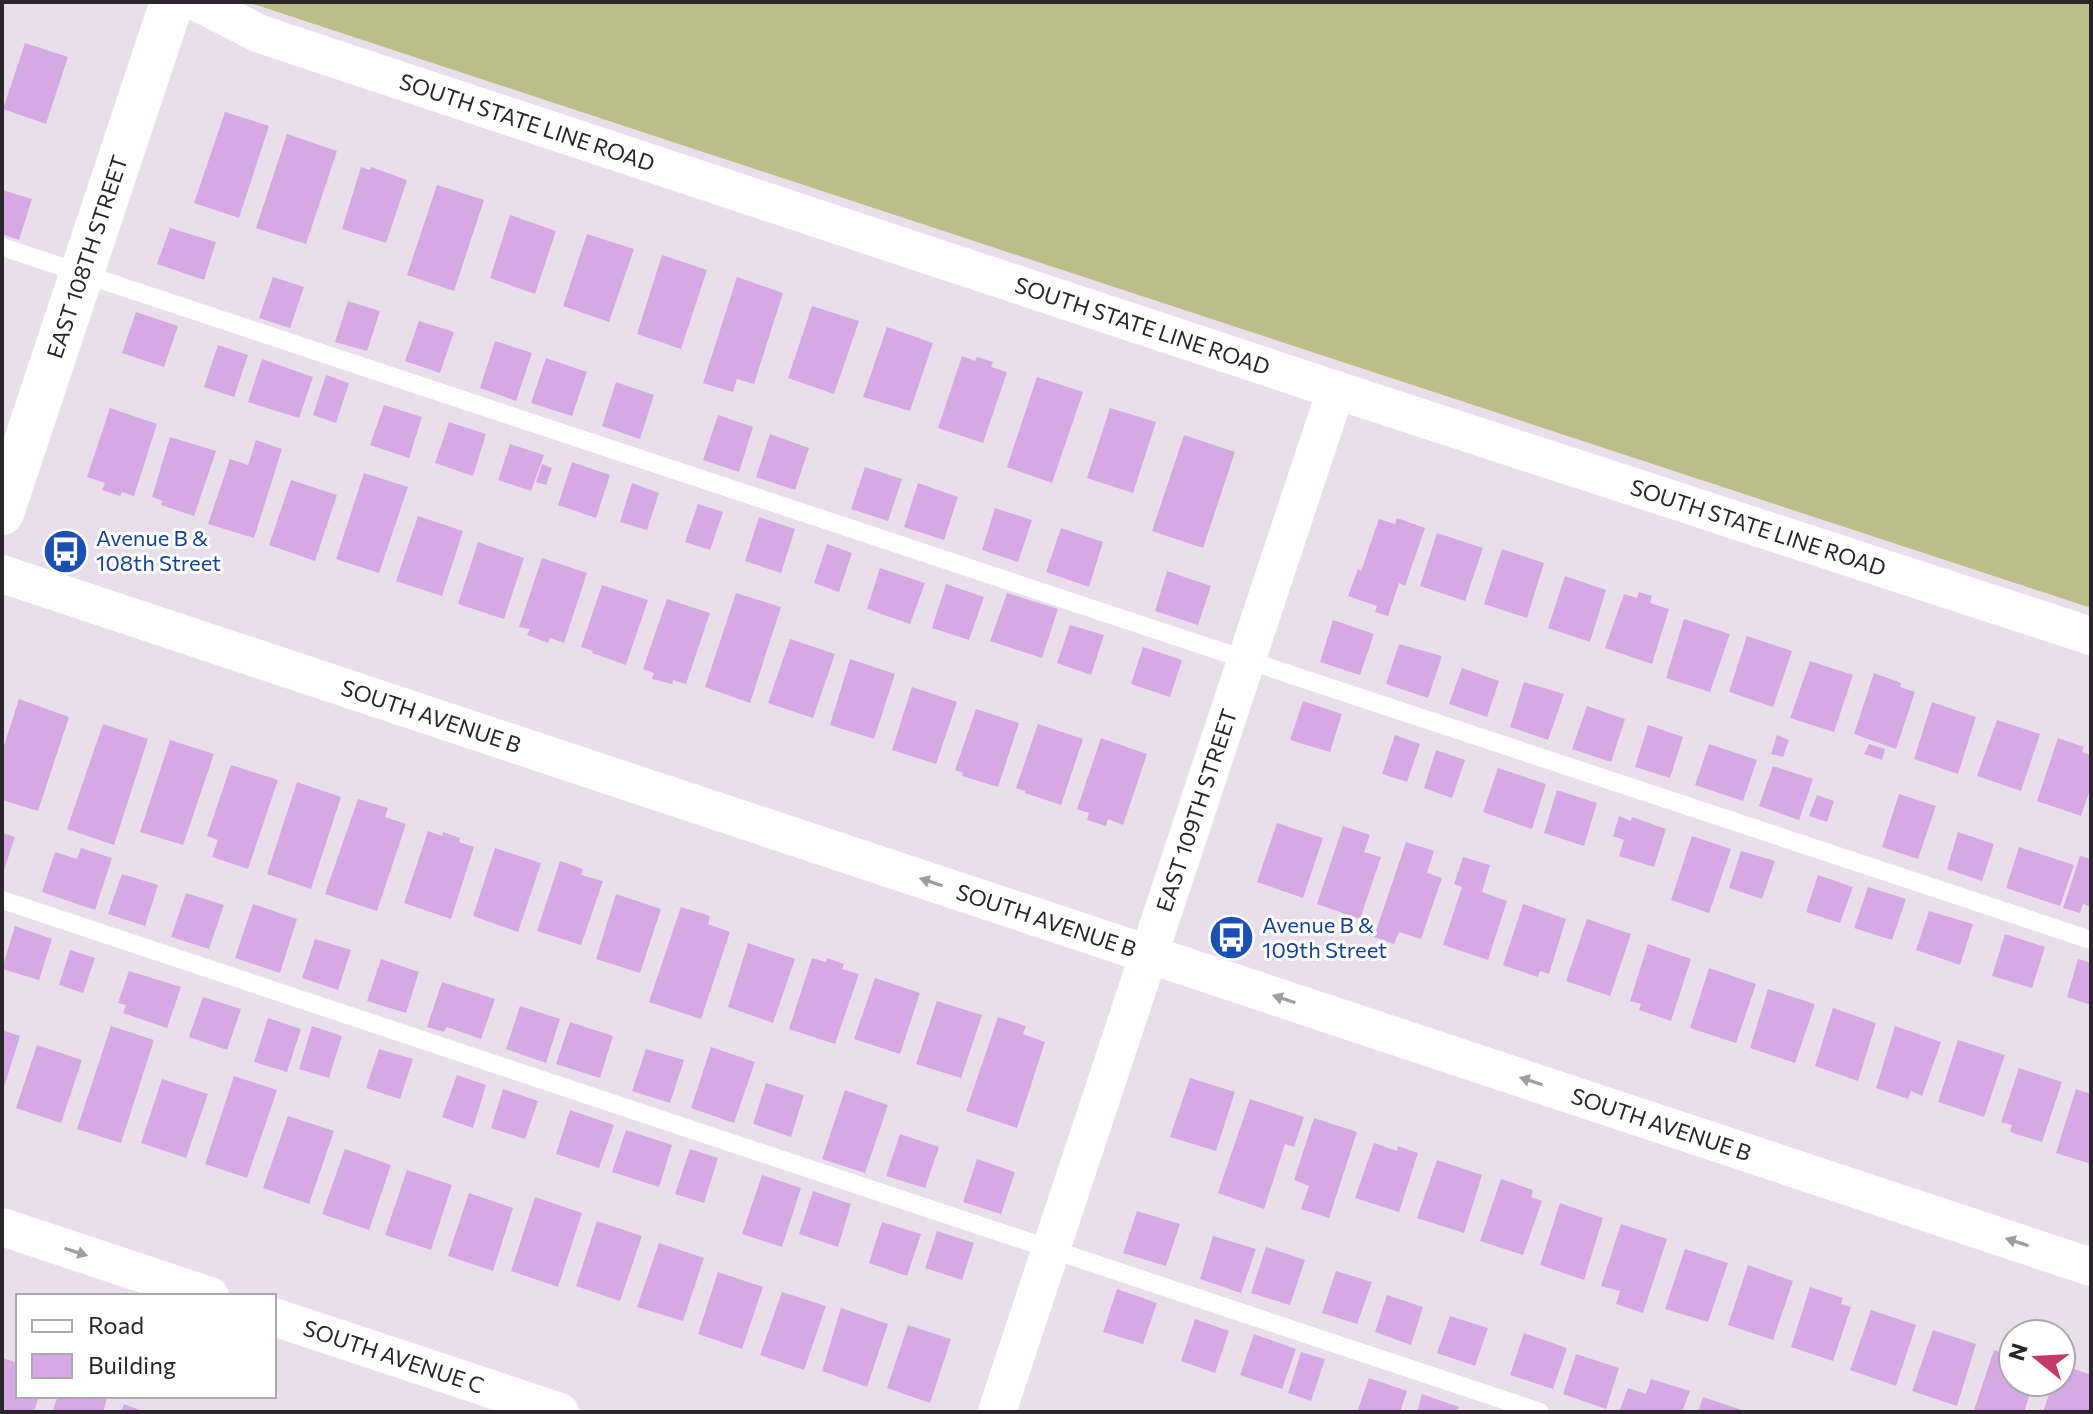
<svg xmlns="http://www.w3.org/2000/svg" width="2093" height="1414" viewBox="0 0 2093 1414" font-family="Commissioner,sans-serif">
<rect width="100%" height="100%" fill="#e9dfeb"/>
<path fill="#babf87" d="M251,2H2091V608L253,4Z"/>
<path fill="#d7a9e4" d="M25,43L68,57L46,124L3,109Z
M225,112L269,126L239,218L194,203Z
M287,134L337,151L306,244L256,228Z
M361,167L370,170L371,167L407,180L386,243L342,229Z
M437,185L484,200L454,291L407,275Z
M2,190L32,199L19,240L2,234Z
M510,215L556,231L535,294L490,278Z
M170,228L216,242L204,280L157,264Z
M587,234L634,249L609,322L563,306Z
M662,255L707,270L681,349L637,334Z
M273,277L304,287L290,328L259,318Z
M737,277L783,293L754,384L737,379L733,392L703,383Z
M348,301L380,311L367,351L335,342Z
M812,306L859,321L834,394L788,378Z
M136,312L178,326L164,367L122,353Z
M419,321L454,332L440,373L405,361Z
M887,327L933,343L910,411L863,397Z
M495,341L532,353L516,401L480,388Z
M218,345L248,355L234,397L204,387Z
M962,356L975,361L977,357L993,362L991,367L1007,372L983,443L938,428Z
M546,358L587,372L572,416L531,403Z
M262,359L313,377L299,418L248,402Z
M326,375L349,383L336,423L313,415Z
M1037,377L1083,392L1052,483L1007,467Z
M616,382L654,395L640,439L602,426Z
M384,405L422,417L409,458L370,445Z
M110,408L157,424L134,496L122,492L120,496L102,490L105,483L87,477Z
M1110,408L1156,422L1133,493L1087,478Z
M718,415L753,427L739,472L703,460Z
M449,422L486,434L473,476L435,463Z
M770,434L809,448L795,490L756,477Z
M1184,435L1235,452L1203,548L1152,531Z
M170,437L216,451L194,516L161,505L163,501L152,497Z
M256,440L282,449L254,538L208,524L230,459L248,465Z
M510,444L544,455L531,491L498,480Z
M572,462L610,475L596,518L558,505Z
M542,464L552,468L546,485L536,482Z
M865,467L902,479L888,521L851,509Z
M364,473L408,487L379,573L336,559Z
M291,480L337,495L315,561L269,545Z
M632,483L659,493L647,530L620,522Z
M918,483L958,497L944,540L904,527Z
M698,504L723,512L710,550L685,542Z
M995,508L1032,520L1018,562L982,550Z
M418,516L463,531L442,596L396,581Z
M759,517L795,529L781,573L745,561Z
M1397,518L1425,528L1405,586L1399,583L1388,616L1375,612L1377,606L1348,596L1358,569L1361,571L1379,519L1395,524Z
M1061,528L1103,542L1089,587L1046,572Z
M1437,533L1483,548L1465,601L1420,586Z
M478,542L524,558L504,619L458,604Z
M827,544L852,553L839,592L814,583Z
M1502,549L1544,563L1527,618L1484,604Z
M542,558L587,573L564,643L550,638L548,643L527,635L530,629L519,627Z
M880,568L925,583L910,624L867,609Z
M1167,571L1211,586L1198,625L1155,611Z
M1565,576L1606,590L1590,642L1548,628Z
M946,584L984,597L969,640L932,628Z
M602,585L648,600L626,665L592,653L593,651L581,647Z
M1639,592L1652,596L1650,603L1669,609L1652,664L1605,648L1624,594L1637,598Z
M736,593L781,607L750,703L705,687Z
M1007,593L1058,609L1042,658L990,641Z
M667,599L710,613L686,684L673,680L672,684L652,679L654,673L643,669Z
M1684,619L1730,634L1710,692L1666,678Z
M1333,620L1374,634L1360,675L1320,662Z
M1070,625L1104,635L1091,675L1057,663Z
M1747,636L1792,651L1773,707L1729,692Z
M790,639L835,654L813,718L768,703Z
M1399,644L1442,656L1428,698L1386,684Z
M1143,647L1182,660L1170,697L1131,684Z
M850,659L895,674L874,739L830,725Z
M1810,661L1853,675L1834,732L1790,718Z
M1462,668L1499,681L1487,717L1449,704Z
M1874,673L1901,683L1900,687L1915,692L1896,749L1854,734Z
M1524,682L1564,694L1548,740L1510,727Z
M912,687L957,702L936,764L892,750Z
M19,699L69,717L38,811L2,800V752Z
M1303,701L1342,714L1330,752L1290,740Z
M1932,702L1976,717L1958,774L1914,759Z
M1587,706L1625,719L1611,762L1572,749Z
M976,709L1019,723L998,787L962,776L963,773L955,770Z
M1997,720L2040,734L2021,791L1977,776Z
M103,724L148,739L114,845L67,829Z
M1038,724L1083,739L1061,805L1025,793V791L1016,788Z
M1648,725L1683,737L1670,778L1635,767Z
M1395,735L1420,744L1407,782L1382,774Z
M1777,735L1789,740L1783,757L1771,754Z
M1101,738L1147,754L1123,825L1108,819L1106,826L1087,820L1089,813L1077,809Z
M2058,738L2084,747L2082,752L2091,755V787L2081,816L2037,801Z
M170,740L214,754L183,845L140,832Z
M1709,744L1757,760L1743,801L1695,785Z
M1869,744L1885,749L1882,760L1864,754Z
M1436,750L1465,760L1452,798L1424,788Z
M231,765L278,780L248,869L212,857L218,840L207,836Z
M1773,766L1813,779L1799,820L1759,806Z
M1498,768L1546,784L1532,829L1483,812Z
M297,782L341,797L311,889L267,874Z
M1557,790L1597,803L1584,846L1544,833Z
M1899,794L1936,806L1918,859L1882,847Z
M1817,795L1834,801L1827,822L1809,816Z
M358,799L388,808L385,817L406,824L377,911L325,894Z
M1619,816L1631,821L1632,817L1666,829L1654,867L1619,856L1624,840L1613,836Z
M1277,823L1323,838L1303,898L1257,882Z
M1343,826L1370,835L1364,852L1381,857L1360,919L1317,904Z
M428,831L442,836L443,832L460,838L459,842L474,847L451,919L404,903Z
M1958,832L1994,844L1982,881L1947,869Z
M2,833L15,837L3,873H2Z
M1692,836L1731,849L1709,913L1671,900Z
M1406,842L1434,851L1427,873L1442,878L1421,939L1399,932L1394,944L1374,937Z
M2019,847L2074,865L2060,906L2006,888Z
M81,848L112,858L95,910L42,892L55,852L77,859Z
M495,848L541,863L518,932L473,916Z
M1741,851L1775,861L1762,899L1729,888Z
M2080,856L2091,859V907L2083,904L2080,913L2063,908Z
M1463,857L1490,865L1482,892L1507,901L1488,960L1443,945L1462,887L1454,884Z
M560,861L583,869L581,875L603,881L581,945L537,931Z
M122,874L158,885L145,926L108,914Z
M1818,875L1853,887L1840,923L1806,912Z
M1868,887L1906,899L1892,940L1854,928Z
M186,893L224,905L209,949L171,937Z
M616,894L661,909L640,973L596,959Z
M253,904L297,919L280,973L235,958Z
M1523,904L1566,919L1549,974L1540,971L1538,977L1503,965Z
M681,907L710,916L708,924L730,932L701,1019L649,1002Z
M1929,911L1973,924L1960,965L1916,950Z
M1587,919L1631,934L1610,996L1566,981Z
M15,926L52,939L39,980L2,969Z
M2005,934L2045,947L2032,988L1992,976Z
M315,939L351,950L338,990L302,978Z
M748,943L795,959L773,1023L728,1007Z
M1648,944L1691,959L1671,1021L1639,1010L1641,1004L1630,1001Z
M70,950L95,958L83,993L59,985Z
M812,958L826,962L827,958L844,964L842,969L859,974L835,1044L789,1029Z
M381,959L419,972L406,1013L367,1001Z
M2078,959L2091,963V1005L2067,997Z
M1709,968L1756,984L1736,1043L1690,1028Z
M129,971L181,987L167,1028L123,1013L126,1005L118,1003Z
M875,978L920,993L900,1054L854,1039Z
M442,982L495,999L481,1039L447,1027L444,1032L427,1027Z
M1768,989L1815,1004L1795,1063L1750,1048Z
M203,997L241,1009L227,1050L189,1037Z
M937,1001L982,1015L961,1078L916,1064Z
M520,1006L560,1019L546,1063L506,1049Z
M1833,1008L1876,1023L1858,1081L1815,1066Z
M998,1017L1026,1026L1023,1034L1045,1042L1017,1128L966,1111Z
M268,1018L301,1029L287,1072L254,1062Z
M570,1022L613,1036L600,1078L556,1064Z
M111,1026L154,1040L121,1143L77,1129Z
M312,1026L342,1036L329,1078L299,1069Z
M1895,1026L1941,1042L1922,1096L1911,1091L1908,1099L1876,1088Z
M2,1030L20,1036L3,1090H2Z
M1958,1040L2005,1055L1984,1117L1938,1102Z
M37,1045L82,1060L61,1123L16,1108Z
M711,1047L755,1062L734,1123L691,1108Z
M379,1049L413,1059L400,1099L366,1088Z
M646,1049L684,1060L670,1103L632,1091Z
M2019,1068L2062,1082L2042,1142L2010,1132L2012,1125L2001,1122Z
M457,1075L486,1085L473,1128L442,1117Z
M234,1076L277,1090L247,1178L205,1164Z
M1190,1078L1235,1092L1216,1151L1170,1137Z
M162,1079L208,1094L186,1158L141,1143Z
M766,1083L804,1095L791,1137L753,1124Z
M503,1089L538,1101L525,1139L491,1128Z
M2076,1089L2091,1094V1164L2056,1153Z
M845,1090L888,1105L865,1173L822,1159Z
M1250,1099L1304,1117L1294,1147L1285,1144L1264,1209L1218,1193Z
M570,1110L614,1125L599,1168L556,1154Z
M288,1116L334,1131L309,1204L263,1188Z
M1314,1118L1357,1132L1329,1218L1301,1209L1309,1186L1294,1180Z
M626,1130L672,1145L659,1187L612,1172Z
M900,1134L939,1147L925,1188L886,1176Z
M1374,1143L1397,1151L1398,1146L1418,1153L1399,1212L1355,1198Z
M345,1149L391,1165L369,1230L322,1214Z
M690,1149L718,1158L704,1203L675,1194Z
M977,1159L1015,1172L1001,1214L963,1202Z
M1437,1160L1482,1175L1464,1233L1417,1218Z
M407,1170L452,1185L431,1250L385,1235Z
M762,1175L801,1188L782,1247L742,1234Z
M1501,1179L1533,1190L1531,1197L1542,1201L1523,1255L1480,1241Z
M813,1191L851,1204L838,1247L799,1234Z
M469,1193L513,1208L493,1271L448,1256Z
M535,1197L582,1213L558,1287L511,1271Z
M1560,1203L1603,1218L1584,1280L1540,1265Z
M1137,1211L1180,1224L1166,1266L1123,1253Z
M597,1221L642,1236L620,1301L576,1286Z
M882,1222L921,1234L907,1276L869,1263Z
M1621,1224L1667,1239L1643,1313L1616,1304L1620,1291L1601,1286Z
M937,1231L974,1243L962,1280L925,1268Z
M1213,1236L1256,1249L1241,1293L1200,1279Z
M659,1243L704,1258L683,1321L637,1307Z
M1266,1247L1305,1260L1290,1305L1251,1293Z
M1685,1249L1728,1263L1708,1322L1665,1309Z
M1748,1265L1793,1281L1773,1340L1728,1325Z
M1336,1271L1372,1282L1357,1324L1322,1313Z
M718,1272L763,1287L742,1349L698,1334Z
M1810,1287L1843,1298L1841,1304L1851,1307L1833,1361L1791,1347Z
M1117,1289L1157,1303L1143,1344L1103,1332Z
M782,1292L826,1306L804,1370L760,1355Z
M1387,1295L1423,1307L1411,1345L1375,1332Z
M841,1308L888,1324L867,1387L822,1371Z
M1871,1310L1916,1325L1896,1386L1850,1370Z
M1450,1316L1488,1328L1475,1366L1437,1353Z
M1195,1319L1229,1331L1215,1373L1181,1361Z
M908,1325L951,1339L930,1403L887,1388Z
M1933,1330L1976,1344L1957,1406L1912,1391Z
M1524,1333L1567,1348L1553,1389L1510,1375Z
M1254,1334L1296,1349L1282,1389L1240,1375Z
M1994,1350L2013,1357V1382H2034L2024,1412H1980L1974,1410Z
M1301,1352L1325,1359L1311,1401L1288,1393Z
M1576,1354L1619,1368L1606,1409L1563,1394Z
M2,1358L18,1363V1396H39L34,1412H2Z
M2069,1367L2091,1375V1412H2043L2053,1382H2061V1372L2067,1374Z
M1369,1378L1407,1391L1400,1412H1357Z
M1651,1379L1690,1391L1682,1412H1619L1628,1388L1646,1394Z
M1422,1394L1459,1407L1457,1412H1417Z
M58,1396H102L107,1398L103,1412H52Z
M1703,1397L1745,1411V1412H1698Z
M124,1404L145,1412H121Z"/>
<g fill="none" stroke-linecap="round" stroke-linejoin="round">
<path stroke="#fff" stroke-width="18" d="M2,247L2091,940
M2,900L1540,1412"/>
<g stroke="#fff" stroke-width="38">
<path id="s1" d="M197,2L260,34L1336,390L2091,636"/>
<path id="s2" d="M2,574L2091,1267"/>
<path d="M2,1227L210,1296"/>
<path id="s3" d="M274,1317L560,1412"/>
<path id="s4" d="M997,1412L1336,390"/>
</g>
<path stroke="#fff" stroke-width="44" id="s5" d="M2,513L172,2"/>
</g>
<defs><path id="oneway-solid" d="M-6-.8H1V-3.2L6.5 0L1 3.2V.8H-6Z" transform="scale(2)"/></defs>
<g fill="#9f9d9f">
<use href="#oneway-solid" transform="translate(931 882) rotate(-162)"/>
<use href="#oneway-solid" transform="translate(1284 999) rotate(-162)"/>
<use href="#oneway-solid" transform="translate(1531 1081) rotate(-162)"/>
<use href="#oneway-solid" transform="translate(2017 1242) rotate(-162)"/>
<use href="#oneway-solid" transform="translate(76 1252) rotate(18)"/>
</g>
<defs>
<symbol id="bus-disc" viewBox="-11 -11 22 22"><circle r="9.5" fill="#1a4fb4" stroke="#fff"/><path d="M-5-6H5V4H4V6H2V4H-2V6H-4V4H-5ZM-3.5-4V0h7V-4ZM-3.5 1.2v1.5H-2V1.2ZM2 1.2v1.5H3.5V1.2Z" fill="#fff"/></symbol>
</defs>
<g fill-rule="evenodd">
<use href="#bus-disc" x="40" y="526" width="51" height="51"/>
<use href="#bus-disc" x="1206" y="912" width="51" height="51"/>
</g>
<g text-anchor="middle" stroke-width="6" stroke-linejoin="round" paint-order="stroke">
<g font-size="22" fill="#29252a" stroke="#fff">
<text dy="8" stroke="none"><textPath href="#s1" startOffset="352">SOUTH STATE LINE ROAD</textPath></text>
<text dy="8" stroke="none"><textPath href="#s5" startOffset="270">EAST 108TH STREET</textPath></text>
<text dy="8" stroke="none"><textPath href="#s1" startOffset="1000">SOUTH STATE LINE ROAD</textPath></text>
<text dy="8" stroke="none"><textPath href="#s1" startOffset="1648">SOUTH STATE LINE ROAD</textPath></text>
<text dy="8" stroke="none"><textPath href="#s2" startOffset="452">SOUTH AVENUE B</textPath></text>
<text dy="8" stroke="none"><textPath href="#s4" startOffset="634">EAST 109TH STREET</textPath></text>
<text dy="8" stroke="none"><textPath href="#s2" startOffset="1100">SOUTH AVENUE B</textPath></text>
<text dy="8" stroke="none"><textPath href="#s2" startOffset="1748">SOUTH AVENUE B</textPath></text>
<text dy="8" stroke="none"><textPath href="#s3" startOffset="126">SOUTH AVENUE C</textPath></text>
</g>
<g font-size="22" fill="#164399" stroke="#fff" text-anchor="start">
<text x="96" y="546">Avenue B &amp;<tspan x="96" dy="25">108th Street</tspan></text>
<text x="1262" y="933">Avenue B &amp;<tspan x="1262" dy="25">109th Street</tspan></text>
</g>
</g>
<rect width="2093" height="1414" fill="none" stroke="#29252a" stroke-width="8"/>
<rect x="16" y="1294" width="260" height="104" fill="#ffffff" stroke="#a9a8aa" stroke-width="2"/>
<rect x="32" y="1320" width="40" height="12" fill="#ffffff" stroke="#a9a8aa" stroke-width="2"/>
<text x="88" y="1334" font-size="24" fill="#29252a">Road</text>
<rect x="32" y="1354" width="40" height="24" fill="#d7a9e4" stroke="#a9a8aa" stroke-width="2"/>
<text x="88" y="1374" font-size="24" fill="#29252a">Building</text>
<g transform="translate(2037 1358) rotate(288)"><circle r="38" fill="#ffffff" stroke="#a9a8aa" stroke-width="2"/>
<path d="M0-6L14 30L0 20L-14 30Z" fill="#c53869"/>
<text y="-12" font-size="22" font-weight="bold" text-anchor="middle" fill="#29252a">N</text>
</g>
</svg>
